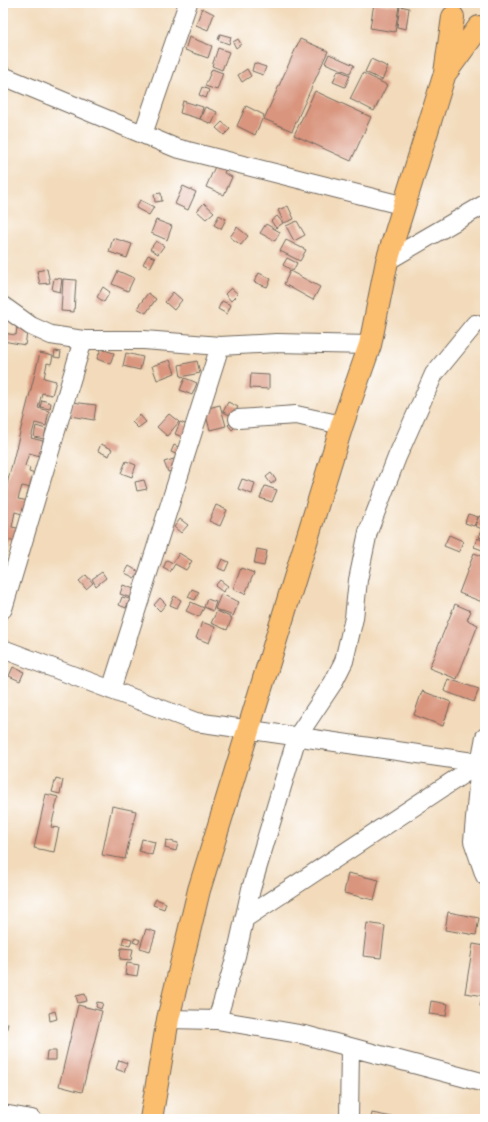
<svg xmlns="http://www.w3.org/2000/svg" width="488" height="1122" viewBox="0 0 488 1122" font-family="'IM FELL Great Primer',serif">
<rect width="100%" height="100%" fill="#fff"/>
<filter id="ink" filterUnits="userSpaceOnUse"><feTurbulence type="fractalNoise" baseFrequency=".025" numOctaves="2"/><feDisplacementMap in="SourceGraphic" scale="8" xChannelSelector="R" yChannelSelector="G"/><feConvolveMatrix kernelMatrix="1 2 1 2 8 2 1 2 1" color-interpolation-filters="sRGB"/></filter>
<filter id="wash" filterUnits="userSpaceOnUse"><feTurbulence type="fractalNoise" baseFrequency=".012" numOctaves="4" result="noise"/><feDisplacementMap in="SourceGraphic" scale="16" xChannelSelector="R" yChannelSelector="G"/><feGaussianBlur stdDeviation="0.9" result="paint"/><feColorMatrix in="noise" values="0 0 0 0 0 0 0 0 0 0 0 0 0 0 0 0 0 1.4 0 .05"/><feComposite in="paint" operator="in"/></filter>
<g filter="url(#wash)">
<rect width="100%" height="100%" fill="#f2daba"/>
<g id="blocks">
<path fill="#d9957e" d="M374,3L399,6L395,32L370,28Z
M400,6L409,8L406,29L397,27Z
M202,8L214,14L208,30L196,25Z
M220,34L231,37L229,44L218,40Z
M189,37L212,46L208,58L185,50Z
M238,39L241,44L236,48L233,42Z
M300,39L328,51L292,131L264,119Z
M218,48L229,52L222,70L212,66Z
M329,54L354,65L350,73L325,63Z
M371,59L388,67L382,80L365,72Z
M254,63L266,67L263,75L252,71Z
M212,69L223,73L217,90L205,86Z
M247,69L251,76L242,82L238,75Z
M338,70L350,75L345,87L333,82Z
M363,73L387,85L374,111L350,99Z
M202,87L209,90L206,98L199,95Z
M315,91L371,117L351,161L294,135Z
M183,101L203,107L200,119L180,113Z
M246,106L264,115L255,135L237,126Z
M205,107L217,112L212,124L200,119Z
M222,122L230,129L224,135L216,128Z
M217,162L227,166L224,173L232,177L224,195L206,187Z
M183,186L196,192L188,210L175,204Z
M161,193L162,201L155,202L154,194Z
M140,200L154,207L149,215L136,208Z
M204,203L214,212L206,219L197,211Z
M288,206L294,219L284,223L278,210Z
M219,215L226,219L221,229L214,225Z
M277,216L283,223L276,228L271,221Z
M156,220L172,226L167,240L151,233Z
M297,221L305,235L294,241L286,226Z
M266,224L280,232L275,241L260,233Z
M237,227L248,236L241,245L230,237Z
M113,238L132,244L127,258L109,252Z
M286,240L306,250L300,261L280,251Z
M156,241L164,246L158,254L150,249Z
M148,255L155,258L150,268L143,264Z
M287,258L297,263L293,271L283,265Z
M47,269L50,283L40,284L37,271Z
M118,271L134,278L128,291L112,284Z
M290,271L320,287L313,300L284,284Z
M259,273L271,279L267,287L254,282Z
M54,278L62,279L60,292L52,290Z
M63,279L76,280L74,312L61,311Z
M103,287L110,292L104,302L97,297Z
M231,288L238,294L231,301L225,294Z
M173,292L182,300L174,310L165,302Z
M148,293L156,299L146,313L137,308Z
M222,301L231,305L227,314L218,309Z
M17,326L28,327L25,345L3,341V333L16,335Z
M101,349L114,353L110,364L97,359Z
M55,351L61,352L60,358L54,357Z
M40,353L53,356L51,364L47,363L44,378L56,381L52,395L42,393L38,408L49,411L46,426L35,423L31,438L43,441L40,456L29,453L25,466L30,468L29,472L35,474L31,488L22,486L18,499L29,501L26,515L15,512L12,527L22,529L19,543L8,540L6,548L3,547V500Z
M126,353L143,357L140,370L123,366Z
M170,360L175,373L157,380L152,366Z
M197,361L200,373L181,377L179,365Z
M251,374L269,375V389L250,388Z
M185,378L197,383L192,395L180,390Z
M42,400L51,403L50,409L40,407Z
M72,402L96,405L94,420L70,416Z
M228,402L238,407L233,416L223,412Z
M220,405L226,426L210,430L204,409Z
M169,414L179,422L167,436L157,427Z
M140,415L146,422L138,428L132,422Z
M233,421L237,425L232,430L228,425Z
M180,422L190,426L185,438L175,434Z
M36,426L46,429L44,439L34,437Z
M101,444L112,449L109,456L98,451Z
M174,445L183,449L180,456L171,452Z
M177,458L180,469L168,472L164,462Z
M126,461L136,465L132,477L121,473Z
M271,473L276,480L271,484L266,477Z
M242,479L255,483L252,494L238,489Z
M144,480L147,489L137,491L135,482Z
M265,486L277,490L272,502L260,498Z
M216,505L227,510L220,526L209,521Z
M468,514L478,517L474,526L465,523Z
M479,516L485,518V539L479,537L485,523L482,529L475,526Z
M180,519L188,525L181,533L174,527Z
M449,535L463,541L459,552L444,546Z
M477,538L485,541V551L474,547Z
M257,549L267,551L264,566L254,564Z
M179,553L192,561L186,570L175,564L170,572L163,568L167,560L173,563Z
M474,553L485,557V603L459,593Z
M222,559L229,562L225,571L218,568Z
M129,566L139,572L135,578L125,573Z
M241,568L254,573L245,594L233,589Z
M102,572L106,578L96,586L92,579Z
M86,575L93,583L86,589L79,581Z
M220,580L228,586L223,592L215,586Z
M123,585L134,589L131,598L120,594Z
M192,589L199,592L195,600L188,597Z
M221,594L239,602L233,616L215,609Z
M174,596L181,600L177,608L170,605Z
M122,597L130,599L126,608L119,605Z
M160,598L166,604L160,611L154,605Z
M207,599L216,602L213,611L204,607Z
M191,602L204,608L199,617L186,611Z
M455,604L471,611L467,620L478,625L457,679L429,668Z
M217,611L232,618L227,630L211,623Z
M202,622L215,627L209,643L196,638Z
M13,667L24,672L20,681L9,676Z
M448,679L479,689L474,702L444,691Z
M422,691L451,702L443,726L414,715Z
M56,778L63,780L60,794L52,792Z
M46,794L58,797L51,827L59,828L54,852L34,848Z
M112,806L136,811L125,859L102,855Z
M142,839L155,842L152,855L139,851Z
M166,840L178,843L176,851L165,848Z
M348,873L379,880L374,900L344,893Z
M156,899L166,903L164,909L153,905Z
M448,912L479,918L476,935L445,930Z
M367,923L385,926L381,958L363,956Z
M146,929L156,932L150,951L140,948Z
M124,937L132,939L130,946L122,944Z
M135,938L140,940L138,944L133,942Z
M473,944L485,946V996L465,993Z
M121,948L133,949L131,960L120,959Z
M127,963L139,965L137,976L125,974Z
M85,994L87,1001L78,1003L76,996Z
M482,997H485V1007L480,1006Z
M431,1001L448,1004L446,1016L429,1014Z
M97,1002L103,1003L101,1009L96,1007Z
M78,1005L102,1011L82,1092L59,1086Z
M55,1011L57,1019L50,1021L49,1013Z
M3,1022L8,1023L4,1042H3Z
M47,1051H56V1060H46Z
M119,1060L127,1063L124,1072L116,1069Z
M372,1113L392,1117V1119H371Z"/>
</g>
</g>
<g filter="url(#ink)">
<use href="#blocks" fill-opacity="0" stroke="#71685d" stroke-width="1"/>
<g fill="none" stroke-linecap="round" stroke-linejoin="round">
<defs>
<path id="minor" d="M3,76L176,148L405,206
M143,134L188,3
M387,261L485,204
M3,306L31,326L51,335L83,340H144L220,346L277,343L370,345
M238,419L296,415L342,425
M3,609L83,340
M3,649L196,722L480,763L485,762
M111,690L220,346
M485,737L480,763L473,841L485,876
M244,919L480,763
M168,1019L217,1020L305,1035L485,1083
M217,1020L236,956L251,889L297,737L333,683L344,661L354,618L358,580L368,532L397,457L434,374L475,324
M3,1114L32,1119
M349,1119L350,1047"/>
<path id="trunk" d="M447,71L479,27
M151,1119L168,1019L199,890L342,425L370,345L387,261L445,73L453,17"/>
</defs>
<use href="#minor" stroke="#71685d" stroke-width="20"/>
<use href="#trunk" stroke="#71685d" stroke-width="24"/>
<use href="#minor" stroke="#fff" stroke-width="18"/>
<use href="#trunk" stroke="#fbbd6e" stroke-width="22"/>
</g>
</g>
<rect width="488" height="1122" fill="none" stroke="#fff" stroke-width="16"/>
</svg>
